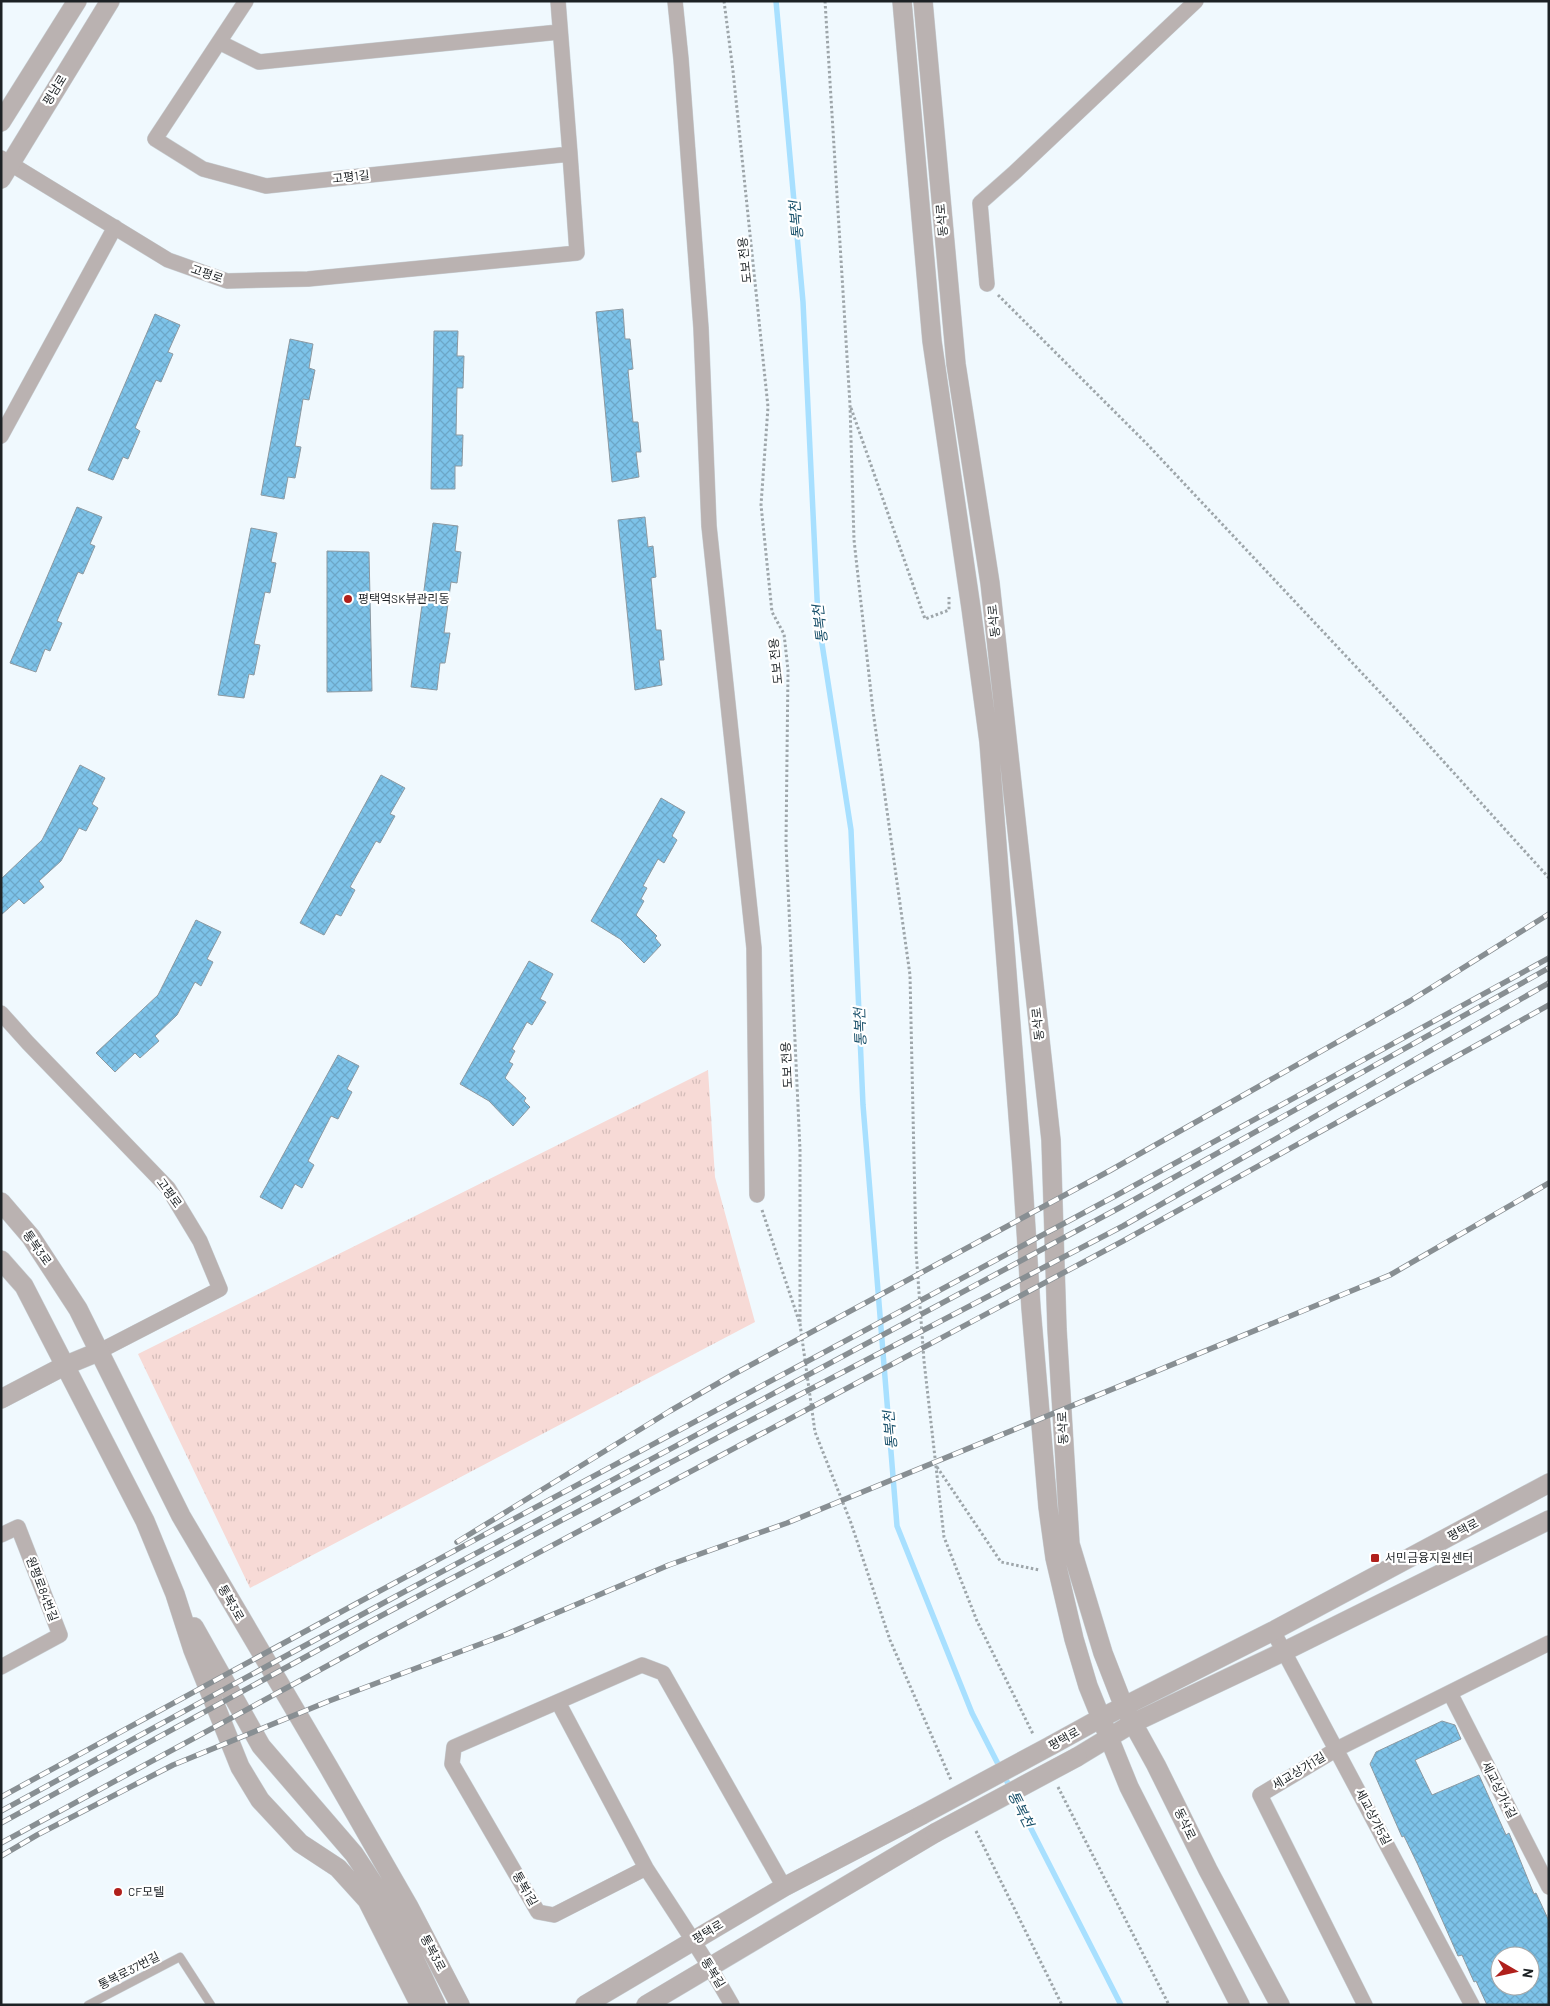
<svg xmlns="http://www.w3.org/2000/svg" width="1550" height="2006" viewBox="0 0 1550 2006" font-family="Barlow,'Noto Sans KR',sans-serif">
<defs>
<pattern id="park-tufts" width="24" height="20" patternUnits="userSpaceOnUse" patternTransform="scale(1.25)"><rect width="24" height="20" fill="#f7dad6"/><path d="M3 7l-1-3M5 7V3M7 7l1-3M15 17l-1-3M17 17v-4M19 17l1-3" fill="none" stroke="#d3bbb8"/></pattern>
<pattern id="building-cross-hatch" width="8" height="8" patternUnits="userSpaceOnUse" patternTransform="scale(1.25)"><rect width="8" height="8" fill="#7dc3e9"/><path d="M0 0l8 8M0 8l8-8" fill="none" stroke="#6ca7c8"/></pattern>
</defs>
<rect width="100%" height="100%" fill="#f0f9fe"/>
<path fill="url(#park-tufts)" d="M708,1070L715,1177L755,1322L250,1588L138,1354Z"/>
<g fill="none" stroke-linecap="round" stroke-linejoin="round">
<path stroke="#a8e0ff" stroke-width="5.5" d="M776,1L803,302L818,618L851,830L863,1105L897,1526L972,1713L1121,2005"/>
</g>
<path fill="url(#building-cross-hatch)" stroke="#8c99a1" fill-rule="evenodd" d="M623,309L625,339H630L633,369L628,370L633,422H638L641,452H636L639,477L612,482L596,312Z
M155,314L180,325L168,352L173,354L161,382L156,380L135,428L140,431L128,459L123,457L113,480L88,470Z
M434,331H458L457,356H464L463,388H457L456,435H463L462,466H455V489H431Z
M290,339L313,344L309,368L315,370L309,400L303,399L295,446L301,447L295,478L288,477L284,499L261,495Z
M77,507L102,517L90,544L95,546L83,574L78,572L57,621L62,623L50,651L45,649L36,672L10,663Z
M645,517L648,547L653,546L656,577L651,578L656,630H661L664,660H659L662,685L635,690L618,520Z
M433,523L458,526L455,551L461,552L457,583L451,582L444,633H450L445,663H440L437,690L411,687Z
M251,528L277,533L271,562L276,563L270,593L265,592L254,644L260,645L254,675L249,674L244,698L218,695Z
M327,551L369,552L372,691L327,692Z
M80,765L105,778L92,804L98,808L86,831L79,828L61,861L39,881L44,887L24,904L19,899L1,915V879L42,840Z
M381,775L405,788L390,814L395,816L380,843L376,841L350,887L355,890L341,916L336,914L324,935L300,923Z
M661,798L685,812L672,836L677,840L664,863L658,859L643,886L647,888L641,899L644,901L636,915L657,936L655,938L661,945L644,963L620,939L591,921Z
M196,920L221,932L207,959L213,962L201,986L195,982L177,1015L155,1036L159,1041L140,1058L135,1053L115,1072L96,1053L158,995Z
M529,961L553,974L540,999L546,1002L532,1025L527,1022L512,1049L515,1051L509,1062L513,1064L505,1078L526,1098L524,1101L530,1107L513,1126L489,1101L460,1084Z
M338,1055L359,1066L347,1089L352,1092L338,1119L331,1116L308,1161L314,1165L302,1188L295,1184L282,1209L260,1197Z
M1442,1721L1455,1725L1461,1739L1415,1760L1432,1795L1479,1775L1506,1835L1509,1833L1534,1894L1536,1893L1549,1921V2005H1487L1476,1981L1474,1982L1462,1955L1458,1956L1418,1865L1404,1836L1402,1837L1370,1764L1376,1752ZM1500,1956H1530V1986H1500Z"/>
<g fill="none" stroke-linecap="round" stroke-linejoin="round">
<defs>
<path id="service" d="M88,2005L180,1957L211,2005"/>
<path id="minor" d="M246,1L155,139L203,169L266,186L570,154L558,1
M675,1L681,59L701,328L709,526L754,948L757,1195
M219,42L259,62L559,32
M1,158L168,260L227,281L308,279L577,253L570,154
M987,284L980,203L1015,172L1196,1
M1,436L115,227
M1,1013L28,1043L168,1188L200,1241L220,1289L98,1352
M1,1535L18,1527L60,1635L1,1667
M1273,1631L1472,2005
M1450,1693L1549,1887
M558,1702L646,1868L554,1915L538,1912L452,1764L454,1747L642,1665L663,1673L784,1887
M646,1868C675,1913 706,1958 732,2005
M1365,2005L1260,1795L1337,1749L1549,1643"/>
<path id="tertiary" d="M902,1L932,341L971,608L989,742L1022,1167L1031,1308L1048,1507L1055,1558L1074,1639L1088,1686L1129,1787L1240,2005
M923,1L956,364L990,583L1051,1140L1057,1329L1070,1544L1103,1653L1124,1707L1156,1765L1208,1870L1280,2005
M1,122L77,1
M1,179L110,1
M1,1202L31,1237L78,1309L181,1516L328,1766L409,1907L460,2005
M1,1260L24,1286L145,1521L175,1594L193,1650L240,1767L260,1800L300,1843L338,1868L367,1900L420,2005
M1,1399L64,1366L98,1352
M194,1627L261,1746L354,1854L393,1913L436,2005
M1052,1745L1101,1718L1273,1631L1549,1483
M1077,1757L1133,1723L1285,1651L1549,1520
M585,2005L784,1887L922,1815
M646,2005L935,1833"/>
</defs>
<use href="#service" stroke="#cad2d7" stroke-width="9"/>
<use href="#minor" stroke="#cad2d7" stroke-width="16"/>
<use href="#tertiary" stroke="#cad2d7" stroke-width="20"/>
<path stroke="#9ea6aa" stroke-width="3" stroke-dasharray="2.5 2.5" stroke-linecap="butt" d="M724,1L733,71L768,407L761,505L772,612L784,634L788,670L786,844L800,1150V1324
M825,1L850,405L854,540L873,711L910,975L916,1251L924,1361L944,1537L977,1621L1033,1734
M998,295L1147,444L1406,720L1549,878
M851,408L925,619L949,610V597
M762,1210L800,1324L815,1432L851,1523L890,1640L951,1780
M937,1467L1001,1562L1039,1570
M1058,1787L1169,2005
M976,1831L1062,2005"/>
<use href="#service" stroke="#bab2b1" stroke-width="8"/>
<use href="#minor" stroke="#bab2b1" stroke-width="15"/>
<use href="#tertiary" stroke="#bab2b1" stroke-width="19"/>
<defs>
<path id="rail" d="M457,1542L670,1411L734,1374L1111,1170L1410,1001L1549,914
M1,1797L361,1601L1117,1195L1549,958
M1,1811L361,1615L1121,1207L1549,968
M1,1823L375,1619L734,1429L1123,1226L1549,983
M1,1843L373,1641L1123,1241L1549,1005
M1,1856L37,1835L173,1765L329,1701L507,1634L669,1565L787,1523L1390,1275L1549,1183"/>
</defs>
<use href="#rail" stroke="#888f93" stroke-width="5.5"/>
<use href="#rail" stroke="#fff" stroke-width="4" stroke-dasharray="11" stroke-linecap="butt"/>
<defs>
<path id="tertiary-bridge" d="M922,1815L1052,1745
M935,1833L1077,1757"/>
</defs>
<use href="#tertiary-bridge" stroke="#cad2d7" stroke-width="20" stroke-linecap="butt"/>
<use href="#tertiary-bridge" stroke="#bab2b1" stroke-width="19"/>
</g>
<g fill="#b0201c" stroke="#fff" stroke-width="2">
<circle cx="348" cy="599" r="5"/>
<rect x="1370" y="1553" width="10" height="10" rx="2.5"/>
<circle cx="118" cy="1892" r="5"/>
</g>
<g text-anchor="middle" stroke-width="4.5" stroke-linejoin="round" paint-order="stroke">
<g font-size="12" fill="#1d2225" stroke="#fff">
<text transform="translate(55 90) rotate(-58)" y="4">평남로</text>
<text transform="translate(351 177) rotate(-6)" y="4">고평1길</text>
<text transform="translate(942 220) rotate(-95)" y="4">동삭로</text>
<text transform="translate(745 260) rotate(-96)" y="4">도보 전용</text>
<text transform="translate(207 274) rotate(19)" y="4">고평로</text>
<text transform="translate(994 621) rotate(-96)" y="4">동삭로</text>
<text transform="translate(776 661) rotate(-96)" y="4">도보 전용</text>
<text transform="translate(1038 1024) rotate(-96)" y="4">동삭로</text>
<text transform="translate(787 1065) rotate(-93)" y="4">도보 전용</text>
<text transform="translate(169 1193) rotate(54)" y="4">고평로</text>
<text transform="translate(37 1248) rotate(55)" y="4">통복3로</text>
<text transform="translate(1063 1428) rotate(-93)" y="4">동삭로</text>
<text transform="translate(1463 1530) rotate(-28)" y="4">평택로</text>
<text transform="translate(42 1589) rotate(69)" y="4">원평로84번길</text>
<text transform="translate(231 1603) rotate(60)" y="4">통복3로</text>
<text transform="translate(1064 1739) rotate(-29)" y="4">평택로</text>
<text transform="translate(1299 1771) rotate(-31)" y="4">세교상가1길</text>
<text transform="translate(1499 1790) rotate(63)" y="4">세교상가4길</text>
<text transform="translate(1373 1817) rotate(62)" y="4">세교상가5길</text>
<text transform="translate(1185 1824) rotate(64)" y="4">동삭로</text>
<text transform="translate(525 1889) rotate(60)" y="4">통복1길</text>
<text transform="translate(708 1932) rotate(-31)" y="4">평택로</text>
<text transform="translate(433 1953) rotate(62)" y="4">통복3로</text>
<text transform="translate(129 1971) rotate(-27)" y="4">통복로37번길</text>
<text transform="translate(713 1973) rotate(58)" y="4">통복길</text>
</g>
<g font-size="12" fill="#1d2225" stroke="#fff" text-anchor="start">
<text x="358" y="603">평택역SK뷰관리동</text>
<text x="1385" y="1562">서민금융지원센터</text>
<text x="128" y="1896">CF모텔</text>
</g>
<g font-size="14" font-style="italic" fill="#1a516b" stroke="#fff">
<text transform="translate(796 220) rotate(-95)" y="5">통복천</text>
<text transform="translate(820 624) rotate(-97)" y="5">통복천</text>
<text transform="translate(860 1027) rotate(-92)" y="5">통복천</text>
<text transform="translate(890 1430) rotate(-95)" y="5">통복천</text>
<text transform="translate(1021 1809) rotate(63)" y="5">통복천</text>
</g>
</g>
<rect width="1550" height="2006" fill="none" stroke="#1d2225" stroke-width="5"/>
<g transform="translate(1515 1971) rotate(99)"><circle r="24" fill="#ffffff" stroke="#a5a7a8"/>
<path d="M0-4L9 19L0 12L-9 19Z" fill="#b0201c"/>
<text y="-8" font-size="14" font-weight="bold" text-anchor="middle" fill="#1d2225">N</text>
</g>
</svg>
